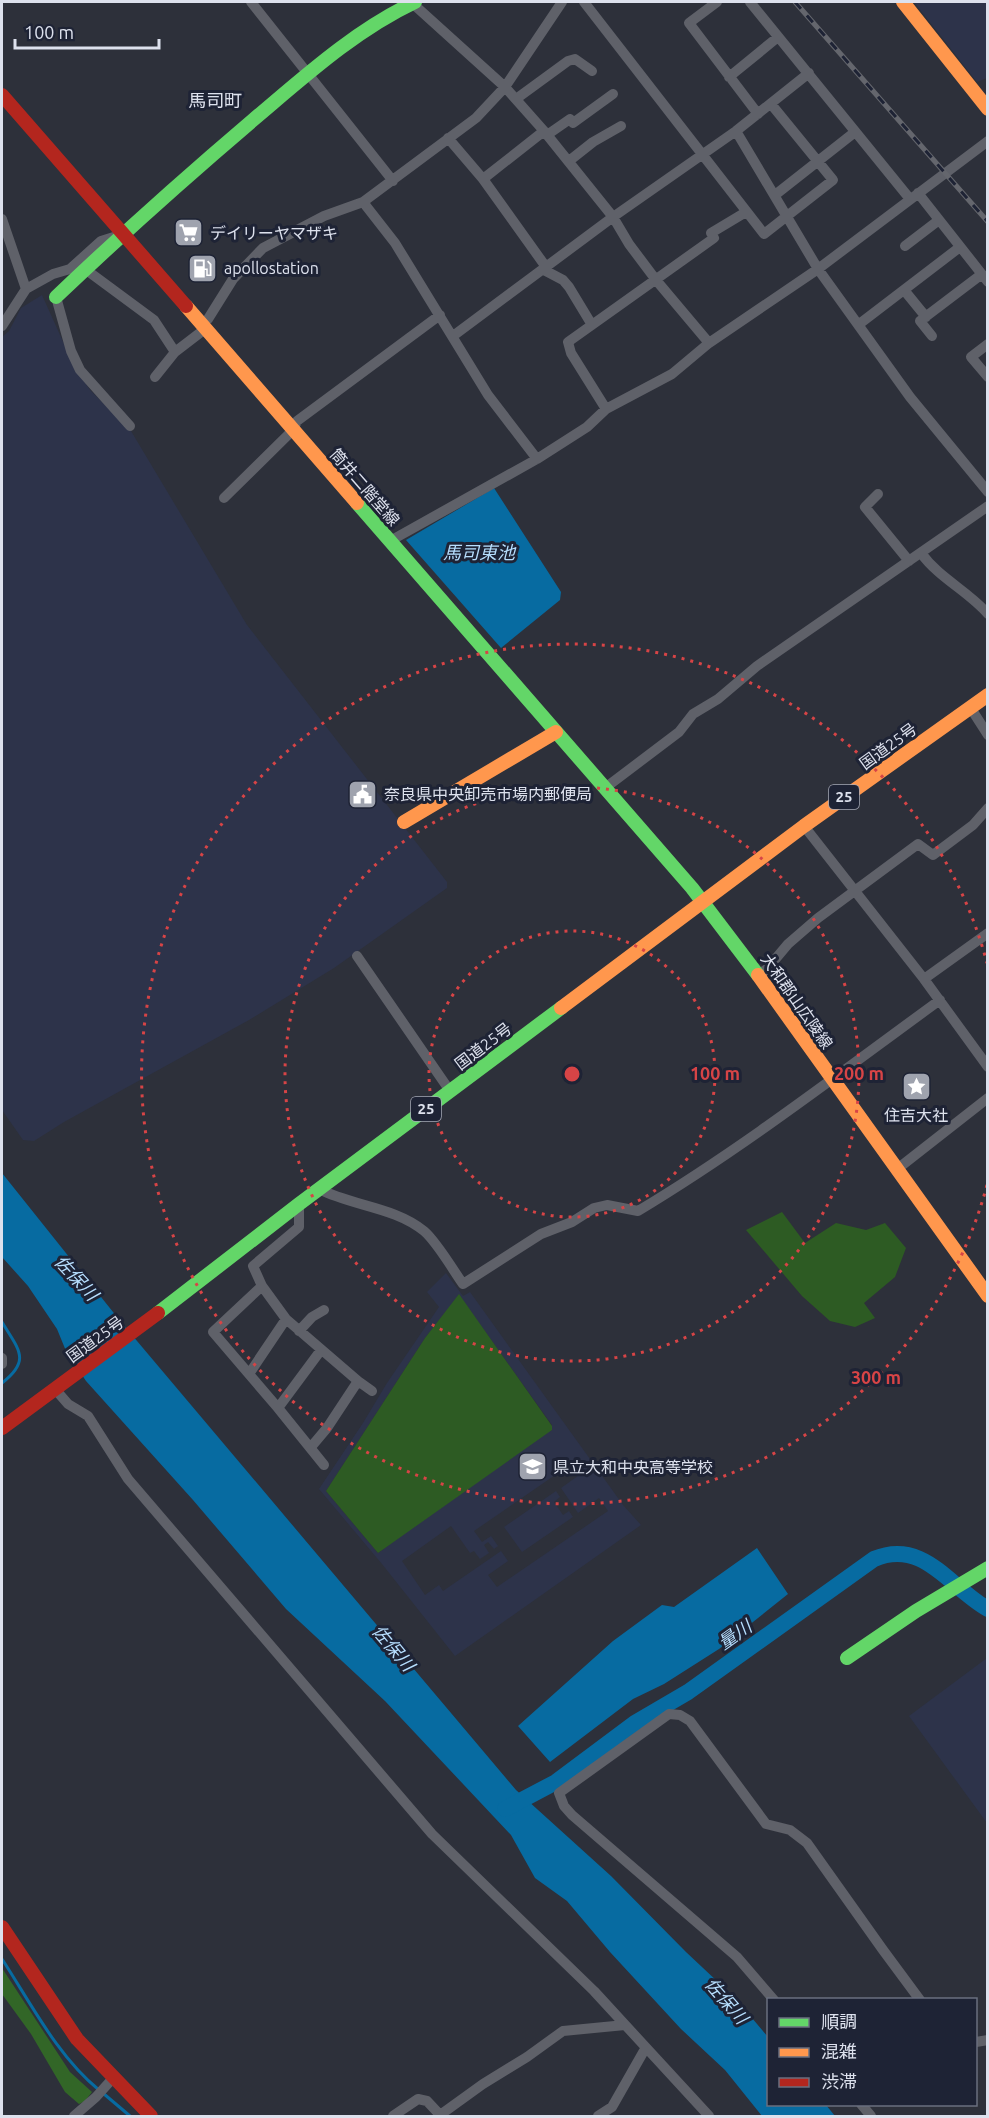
<svg xmlns="http://www.w3.org/2000/svg" width="989" height="2118" viewBox="0 0 989 2118" font-family="Ubuntu,'Noto Sans JP',sans-serif">
<rect width="100%" height="100%" fill="#2d303a"/>
<path fill="#2d334a" fill-rule="evenodd" d="M914,2H987V78L977,82Z
M42,295L74,366L90,390L131,431L247,625L447,882V888L334,968L249,1020L64,1122L34,1141L23,1140L2,1110V337L9,331L21,308Z
M446,1273L463,1296L470,1292L623,1505L641,1525L455,1656L382,1564L319,1489L363,1423L387,1383L439,1307L427,1292ZM459,1295L552,1425V1430L397,1466L389,1545L378,1553L326,1491L425,1338ZM574,1462L582,1473L561,1488L578,1513L599,1498L608,1511L497,1587L488,1575L508,1561L501,1551L443,1591L439,1585L425,1595L402,1561L451,1526L470,1553L474,1551L480,1559L489,1553L484,1545L488,1542L494,1549L498,1546L491,1536L482,1542L474,1531Z
M556,1491L560,1497L554,1502L563,1515L569,1511L573,1517L522,1552L504,1527Z
M987,1658V1823L909,1716Z"/>
<path fill="#2d5b23" d="M782,1212L805,1243L836,1223L866,1230L885,1223L906,1248L895,1277L864,1303L875,1318L855,1327L830,1321L802,1296L746,1230Z
M459,1294L552,1426V1430L378,1553L326,1491L425,1338Z"/>
<path fill="#326627" d="M2,1968L70,2072L92,2092L85,2101L79,2104L65,2092L31,2034L2,1994Z"/>
<path fill="#076ba1" d="M494,488L561,592L560,600L501,648L406,540Z
M2,1173L121,1322L516,1790L611,1876L686,1952L735,1998L768,2037V2104L826,2105L835,2116H762L725,2070L681,2029L610,1952L567,1901L535,1878L511,1835L385,1701L286,1609L193,1500L86,1381L66,1351L57,1329L28,1286L2,1257Z
M757,1548L788,1594L719,1649L664,1684L633,1699L550,1762L518,1726L613,1641L662,1605L674,1607Z"/>
<g fill="none" stroke-linecap="round" stroke-linejoin="round">
<path stroke="#076ba1" stroke-width="3" d="M2,1322C18,1349 32,1360 2,1383
M2,1959C30,2002 58,2057 99,2090
M104,2094L130,2116"/>
<path stroke="#076ba1" stroke-width="16" d="M505,1809L556,1782L635,1723L688,1692L874,1559C924,1538 950,1588 988,1609"/>
<path stroke="#5f6169" stroke-width="10" d="M251,2L393,181
M411,2L505,87L544,131L613,217L629,244L656,280L709,343L818,269L910,397L988,492
M584,2L764,234L833,180L771,104
M717,2L689,23L758,114
M750,2L910,199
M729,77L778,37
M516,99L568,61L575,59L592,71
M736,131L818,269L988,141
M547,135L570,119L573,123L613,94
M448,138L483,179L546,267
M569,161L593,142L621,126
M483,179L544,131
M918,193L988,282
M775,195L855,132
M363,202L395,243L488,395L537,459
M2,219L26,289L2,326
M905,246L939,220
M85,269L154,320L175,352
M544,270L563,280L569,287L592,325
M26,289L53,274L70,269L101,241L120,235
M904,290L926,317
M56,297L71,351L80,370L130,426
M201,324L208,319L233,279L263,248L324,216L363,202L476,118L505,87L562,2
M858,325L960,247
M453,336L613,217L736,131L809,73
M932,336L920,321L982,274
M988,344L971,357L988,377
M155,377L175,352L205,329
M606,409L571,353L568,342L714,238L711,233L746,212
M878,494L865,507L909,561
M224,498L293,430L297,421L440,315
M390,541L537,459L587,427L606,409L672,374L709,343
M921,553C939,578 968,591 988,614
M970,707L988,735
M605,788L679,732L693,714L718,699L757,666L988,506
M804,826L924,979L988,1067
M357,956L450,1091
M758,975L767,969L788,944L818,918L918,844L933,855L973,825L988,808
M924,979L988,933
M896,1170L988,1098
M319,1189C352,1206 395,1207 424,1231C437,1242 453,1270 463,1284L541,1234L572,1222L594,1208L607,1205L638,1211C743,1148 841,1072 940,1000
M262,1286L253,1266L299,1227V1204
M299,1331L312,1317L324,1310
M2,1358V1364
M249,1374L286,1319
M358,1381L372,1391
M55,1389L68,1404L88,1416L128,1479L432,1834L594,1991L709,2116
M278,1408L321,1350
M311,1447L327,1428L358,1381L286,1319L262,1286L213,1332L278,1408L324,1465
M774,2000L737,1957L572,1815L564,1806L559,1793L669,1714L680,1715L690,1721L766,1824L790,1830L807,1843L883,1950L920,2000
M976,2042L988,2040
M861,2104L871,2116
M440,2115L483,2084L527,2057L563,2031L625,2025
M74,2116L96,2097L114,2077
M393,2116L418,2099L427,2101L441,2116
M598,2116L612,2107L645,2049"/>
<path stroke="#63d668" stroke-width="14" d="M56,297C120,236 186,177 253,120C304,77 354,31 415,2
M357,503L692,888L758,975
M158,1313L299,1204L561,1008
M847,1658L916,1611L988,1568"/>
<path stroke="#ff974d" stroke-width="14" d="M903,2L988,109
M186,306L357,503
M404,822L556,732
M758,975L988,1296
M561,1008L804,826L988,695"/>
<path stroke="#b3261e" stroke-width="14" d="M2,95L186,306
M2,1428L158,1313
M2,1927L77,2039L151,2116"/>
<defs>
<path id="rail" d="M795,2L988,222"/>
</defs>
<use href="#rail" stroke="#64666d" stroke-width="5"/>
<use href="#rail" stroke="#1e2335" stroke-width="3" stroke-dasharray="9" stroke-linecap="butt"/>
</g>
<g fill="none" stroke="#d74446" stroke-width="3" stroke-dasharray="3 6">
<circle cx="572" cy="1074" r="143"/>
<circle cx="572" cy="1074" r="287"/>
<path d="M987 1185A430 430 0 1 1 987 963"/>
</g>
<defs>
<symbol id="supermarket-square" viewBox="-11 -11 22 22"><rect x="-9" y="-9" width="18" height="18" rx="4" fill="#9fa3ae" stroke="#1e2335"/><path d="M-6-5.5h2.5l.6 2H6L4.5 2H-2.5L-4.4-4H-6ZM-1.5 3.2a1.3 1.3 0 1 0 .1 0ZM3 3.2a1.3 1.3 0 1 0 .1 0Z" fill="#fff"/></symbol>
<symbol id="fuel-square" viewBox="-11 -11 22 22"><rect x="-9" y="-9" width="18" height="18" rx="4" fill="#9fa3ae" stroke="#1e2335"/><path d="M-5.5-6h7V0h2V4h1.3V-2.5L3-4.5l.8-.8L6-3V5H2.5V1h-1V6h-7ZM-4.2-4.7v3.2H.2V-4.7Z" fill="#fff"/></symbol>
<symbol id="civic-square" viewBox="-11 -11 22 22"><rect x="-9" y="-9" width="18" height="18" rx="4" fill="#9fa3ae" stroke="#1e2335"/><path d="M-.6-6.5H3V-4.5H.6V-3L4-1V1h2V6H-6V1h2V-1L-.6-3ZM-1.2 2.5V6h2.4V2.5Z" fill="#fff"/></symbol>
<symbol id="sight-square" viewBox="-11 -11 22 22"><rect x="-9" y="-9" width="18" height="18" rx="4" fill="#9fa3ae" stroke="#1e2335"/><path d="M0-6L1.8-2.2L6-1.7L2.9 1.2L3.7 5.4L0 3.3L-3.7 5.4L-2.9 1.2L-6-1.7L-1.8-2.2Z" fill="#fff"/></symbol>
<symbol id="school-square" viewBox="-11 -11 22 22"><rect x="-9" y="-9" width="18" height="18" rx="4" fill="#9fa3ae" stroke="#1e2335"/><path d="M0-5L7-2L0 1L-7-2ZM-4 1L0 2.5L4 1V4Q0 6-4 4Z" fill="#fff"/></symbol>
</defs>
<g fill-rule="evenodd">
<use href="#supermarket-square" x="172" y="216" width="33" height="33"/>
<use href="#fuel-square" x="186" y="252" width="33" height="33"/>
<use href="#civic-square" x="346" y="778" width="33" height="33"/>
<use href="#sight-square" x="900" y="1070" width="33" height="33"/>
<use href="#school-square" x="516" y="1450" width="33" height="33"/>
</g>
<g text-anchor="middle" stroke-width="6" stroke-linejoin="round" paint-order="stroke">
<g fill="#1e2335" stroke="#a4a8b6" stroke-width="1.5">
<rect x="829" y="785" width="30" height="24" rx="4.5"/>
<rect x="411" y="1097" width="30" height="24" rx="4.5"/>
</g>
<g font-size="15" font-weight="bold" fill="#dde1ed">
<text x="844" y="802">25</text>
<text x="426" y="1114">25</text>
</g>
<g font-size="16" fill="#dde1ed" stroke="#1e2335" text-anchor="start">
<text x="210" y="239">デイリーヤマザキ</text>
<text x="224" y="274">apollostation</text>
<text x="384" y="800">奈良県中央卸売市場内郵便局</text>
<text x="916" y="1121" text-anchor="middle">住吉大社</text>
<text x="553" y="1473">県立大和中央高等学校</text>
</g>
<g font-size="16" fill="#dde1ed" stroke="#1e2335">
<text transform="translate(365 487) rotate(49)" y="6">筒井二階堂線</text>
<text transform="translate(888 746) rotate(-36)" y="6">国道25号</text>
<text transform="translate(797 1001) rotate(55)" y="6">大和郡山広陵線</text>
<text transform="translate(483 1046) rotate(-37)" y="6">国道25号</text>
<text transform="translate(95 1339) rotate(-36)" y="6">国道25号</text>
</g>
<g font-size="18" fill="#dde1ed" stroke="#1e2335">
<text x="215" y="107">馬司町</text>
</g>
<g font-size="18" font-style="italic" fill="#b6defe" stroke="#1e2335">
<text x="479" y="559">馬司東池</text>
<text transform="translate(76 1278) rotate(47)" y="6">佐保川</text>
<text transform="translate(735 1635) rotate(-35)" y="6">量川</text>
<text transform="translate(393 1648) rotate(50)" y="6">佐保川</text>
<text transform="translate(726 2001) rotate(49)" y="6">佐保川</text>
</g>
</g>
<circle cx="572" cy="1074" r="9" fill="#d74446" stroke="#1e2335" stroke-width="3"/>
<g font-size="18" text-anchor="middle" font-weight="bold" fill="#d74446" stroke="#1e2335" stroke-width="6" stroke-linejoin="round" paint-order="stroke">
<text x="715" y="1080">100 m</text>
<text x="859" y="1080">200 m</text>
<text x="876" y="1384">300 m</text>
</g>
<rect width="989" height="2118" fill="none" stroke="#dde1ed" stroke-width="6"/>
<rect x="767" y="1998" width="210" height="108" fill="#1e2335" stroke="#6a6f7f" stroke-width="1.5"/>
<rect x="779" y="2018" width="30" height="9" fill="#63d668" stroke="#6a6f7f" stroke-width="1.5"/>
<text x="821" y="2028" font-size="18" fill="#dde1ed">順調</text>
<rect x="779" y="2048" width="30" height="9" fill="#ff974d" stroke="#6a6f7f" stroke-width="1.5"/>
<text x="821" y="2058" font-size="18" fill="#dde1ed">混雑</text>
<rect x="779" y="2078" width="30" height="9" fill="#b3261e" stroke="#6a6f7f" stroke-width="1.5"/>
<text x="821" y="2088" font-size="18" fill="#dde1ed">渋滞</text>
<path d="M15 39v9h144v-9" fill="none" stroke="#dde1ed" stroke-width="3"/>
<text x="24" y="39" font-size="18" fill="#dde1ed" stroke="#1e2335" stroke-width="4.5" paint-order="stroke">100 m</text>
</svg>
